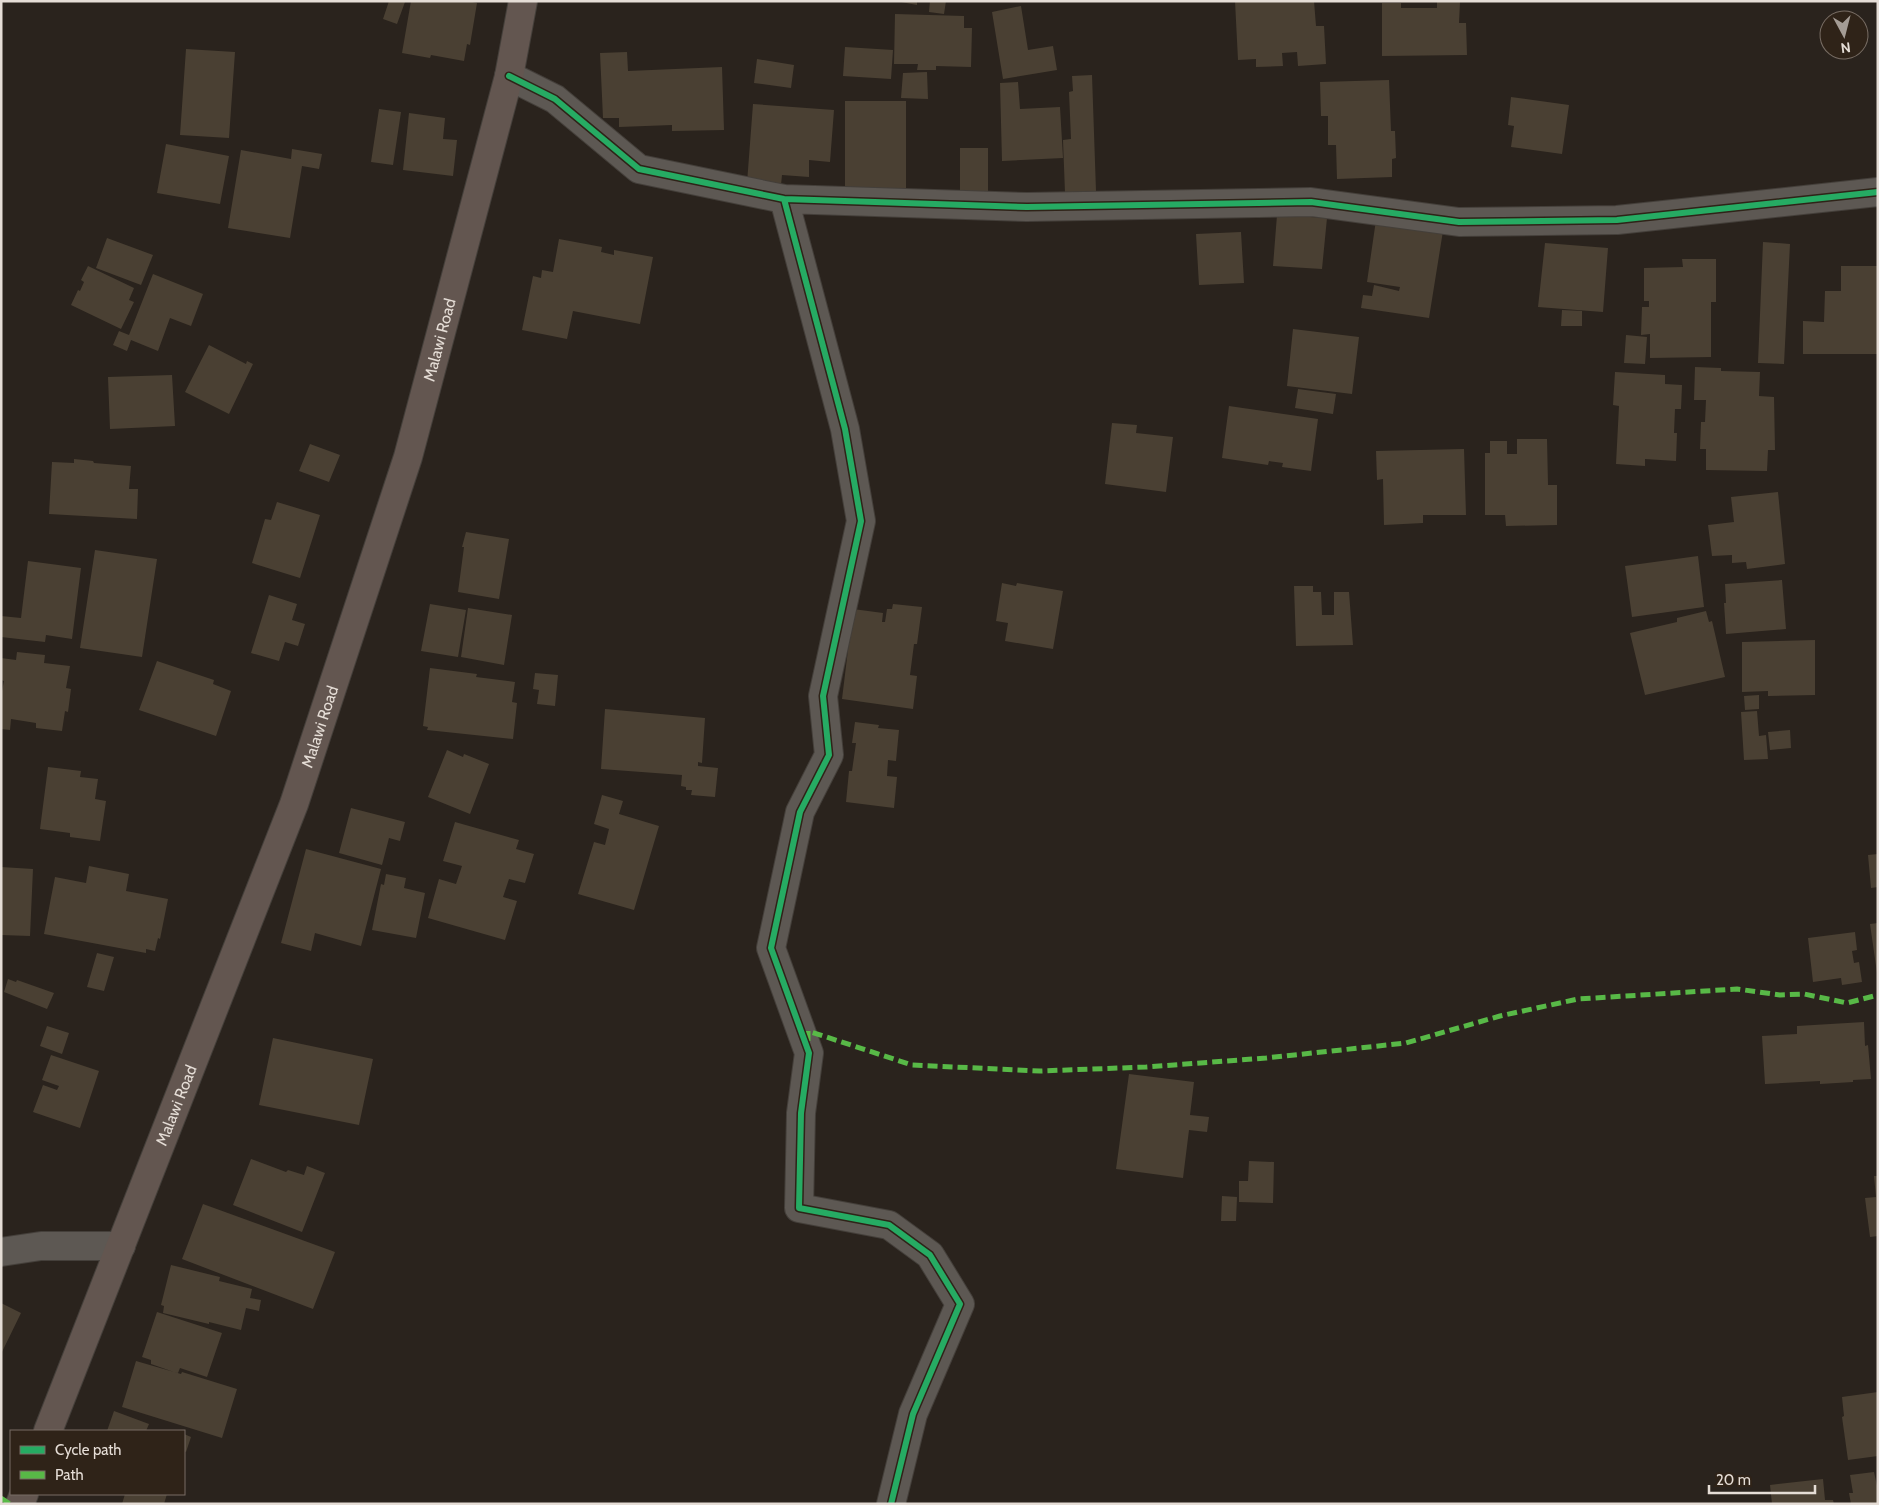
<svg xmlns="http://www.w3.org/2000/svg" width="1879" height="1505" viewBox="0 0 1879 1505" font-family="Cabin,sans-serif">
<rect width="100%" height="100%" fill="#2a231d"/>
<path fill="#4a4033" d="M389,1L405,2L397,24L383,19Z
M411,1H468L477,3L470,45L467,44L464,61L431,55L430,58L402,53Z
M896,1H917V5Z
M930,1H946L944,14L929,12Z
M1235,1H1314L1316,26H1324L1326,64L1298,66L1297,52L1282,53L1283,66L1256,67V59L1238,60Z
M1437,2H1460L1459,23H1466L1467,55L1382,56V3H1401V8H1437Z
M1021,6L1028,50L1053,46L1057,70L1003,79L992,12Z
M895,14L964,16V28H972L971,67L936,66V70H917L918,64H894Z
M845,47L893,50L891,79L843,76Z
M186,49L235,52L229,138L180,135Z
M627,52L628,71L722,67L724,130L672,131V125L619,127V118H603L600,53Z
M757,59L794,65L791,88L754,83Z
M927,72L928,99L901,98L903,73Z
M1092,75L1096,191L1065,193L1063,140L1071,139L1069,92L1073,91L1072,76Z
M1389,80L1391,131H1395L1396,158L1392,159V177L1337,179L1336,145H1328V116H1321L1320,82Z
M1018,82L1020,109L1060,107L1063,158L1002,161L1000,83Z
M1511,97L1569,105L1562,154L1511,147L1514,126L1508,125Z
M845,101H906V189H845Z
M753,104L834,110L830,162L809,160V177L782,175L781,185L747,183Z
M379,109L401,112L393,165L371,162Z
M409,113L445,118L443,139L457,140L453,176L403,170Z
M166,144L229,156L220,204L157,193Z
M960,148H988V195H960Z
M292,149L322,154L319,169L302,166L290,238L228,228L241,150L291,159Z
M1277,215L1327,218L1322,269L1273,266Z
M1376,220L1443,231L1429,318L1361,308L1363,295L1372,296L1374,285L1399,291L1400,287L1367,282Z
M1241,232L1244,283L1199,285L1196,234Z
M107,238L153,255L141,285L96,268Z
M559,239L602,247L601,252L614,255V250L653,257L640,324L573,311L567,339L522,330L533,276L541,278L542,270L553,272Z
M1763,242L1790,244L1784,364L1758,363Z
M1545,243L1608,248L1603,312L1538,307Z
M1682,259H1716V302H1711V357L1650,358V334L1641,335L1642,307H1649V301H1644V268L1683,267Z
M88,266L134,288L129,300L134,302L121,329L71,305L78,290L80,291L84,282L81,280Z
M1841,266H1878V354H1803V321L1824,322L1825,291H1841Z
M153,274L203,294L191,326L170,318L158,351L131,340L127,351L113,345L119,331L129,335Z
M1562,310L1582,311V326H1561Z
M1293,329L1359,337L1352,394L1287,386Z
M1626,335L1647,337L1645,364L1624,363Z
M209,345L246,364L247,361L253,364L229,414L185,392Z
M1695,367L1721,368V371L1760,372L1759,396L1774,397L1775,450H1768L1767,471L1706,470V449H1700L1701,422H1705L1706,400H1694Z
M1615,372L1665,375V384L1682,385L1681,409H1675L1674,433H1677L1676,461L1645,459V466L1616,464L1619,406L1613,405Z
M172,375L175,426L110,429L108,377Z
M1298,389L1336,394L1333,414L1295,408Z
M1229,406L1318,419L1311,471L1282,467L1283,463L1269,461L1268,465L1222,458Z
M1112,423L1137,425L1136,433L1173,437L1166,492L1105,484Z
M1517,439H1547L1548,485H1557V525L1506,526L1505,515H1485V453H1490V441H1507V454H1517Z
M310,444L340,455L329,482L299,471Z
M1464,449L1466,515H1423V523L1384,525L1383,479L1377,480L1376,451Z
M74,459L93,461L94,463L131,466L129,489H138L137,519L49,514L52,462L74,463Z
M1778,492L1785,564L1747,569L1746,562L1732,563V555L1712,556L1708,525L1734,522L1731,497Z
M277,502L320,515L300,578L252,563L265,519L271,520Z
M466,532L509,539L499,599L458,592L464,547H462Z
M95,550L157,559L142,657L80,648Z
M1698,556L1704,607L1632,617L1625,566Z
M28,561L81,568L72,639L46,635L45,642L1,637V616L21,618Z
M1782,580L1786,629L1726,634L1724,603H1726L1725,584Z
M1002,583L1016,586L1017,583L1063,591L1053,649L1005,641L1008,623L996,621Z
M1294,586H1313V592H1321L1322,615H1334V592H1349L1353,645L1296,646Z
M269,595L297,604L292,620L305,624L298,646L285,642L279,661L251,653Z
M430,604L466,610L458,657L421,651Z
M893,604L922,607L917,644H914L910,675L917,676L913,709L842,699L853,609L883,613L882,622H885L887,609H892Z
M468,608L512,615L504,665L461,657Z
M1706,611L1709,622L1712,621L1725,677L1645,695L1630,633L1677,622V618Z
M1815,640V695L1768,696V691L1742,692V642Z
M17,652L45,655L44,663L70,666L66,688L71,689L68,712L65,711L62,731L36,728V723L11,719L10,730L1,729V696L4,681L1,680V658L16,660Z
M157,661L214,680L213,684L231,691L216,736L139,710Z
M430,668L477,674L476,677L515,682L512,702L517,703L513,739L427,730L428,727L423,726Z
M535,673L558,675L555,706L537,704L539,690L533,689Z
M1759,695V709L1745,710L1744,696Z
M605,709L705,718L702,763L698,762V766L718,768L715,797L691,795L692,790H686V787L681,786L682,775L601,769Z
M1757,711L1759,736L1766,735L1768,759L1744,760L1741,712Z
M855,722L879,725L878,728L899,730L896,761L888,760L887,776L897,777L894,808L846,802L849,771H852L856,743H852Z
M1790,730L1791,748L1770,750L1768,732Z
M447,750L463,757L464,754L489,764L470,814L428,797Z
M48,767L81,771L80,777L98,779L95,799L106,801L100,841L70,837V833L40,829Z
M602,795L623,801L619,814L659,826L634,910L578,894L594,842L605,845L609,829L594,824Z
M351,808L405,822L400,841L389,838L382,865L339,853Z
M455,822L519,840L516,849L534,854L525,883L509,879L503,897L517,901L505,940L428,918L439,879L456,884L462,866L443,861Z
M306,849L381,869L361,946L315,933L311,951L281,943Z
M1878,854V887L1871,888L1868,855Z
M89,866L129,874L126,891L168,899L160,939L158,938L155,951L146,949V953L44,934L55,877L86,883Z
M1,867L33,869L30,936L1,935Z
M386,874L406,878L404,888L425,893L416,938L372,930L381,884L384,885Z
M1878,923V972L1877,973L1870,924Z
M1855,932L1857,950L1852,951L1854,963L1859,962L1862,982L1842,985L1841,978L1813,982L1808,938Z
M97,953L114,957L104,991L87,987Z
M8,979L16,982L17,980L54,993L47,1009L4,992Z
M1864,1022L1865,1046L1868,1045L1871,1079L1853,1080V1082L1820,1084V1081L1765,1084L1762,1036L1797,1034V1026Z
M47,1026L69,1033L62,1054L40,1046Z
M273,1038L373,1059L359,1125L259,1105Z
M51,1055L99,1071L80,1128L33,1112L43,1085L57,1090L59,1086L42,1080Z
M1129,1074L1194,1082L1190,1115L1209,1117L1207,1132L1189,1130L1183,1178L1116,1169Z
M251,1159L286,1172L288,1170L304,1175L307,1166L325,1173L302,1232L233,1205Z
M1249,1161L1274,1162L1273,1203L1239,1202V1181H1248Z
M1874,1176H1878V1236L1870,1237L1865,1198L1876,1197Z
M1222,1196L1237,1197L1236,1221H1221Z
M203,1204L335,1252L313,1309L182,1259Z
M171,1265L220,1277L219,1281L252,1289L250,1298L261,1300L259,1311L246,1308L241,1330L209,1322V1324L163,1313L164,1306L161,1305Z
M1,1303L21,1313L1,1354Z
M157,1312L222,1333L207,1377L180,1368L178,1373L174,1372L151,1364V1360L142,1357Z
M136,1361L181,1374L182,1372L237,1389L222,1438L122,1407Z
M1878,1392V1456L1848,1460L1842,1417L1844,1416L1842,1397Z
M114,1411L149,1424L146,1431H107Z
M184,1434L191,1437L186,1452L184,1451Z
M1874,1472L1878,1490V1504H1851L1849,1493H1853L1850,1475Z
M1823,1479L1825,1500H1833L1834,1504H1772L1770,1485Z
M125,1494H167L164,1504H122Z"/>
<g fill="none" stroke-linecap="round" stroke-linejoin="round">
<defs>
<path id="minor" d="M509,76L555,99L639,169L784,199L1027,207L1311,202L1459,222L1617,220L1878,192
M784,199L845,429L861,521L823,696L829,755L800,812L771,948L809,1053L801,1113L799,1208L889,1225L930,1255L960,1304L913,1414L891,1504
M1,1252L41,1246H121"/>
<g id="major">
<path id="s1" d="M48,1431L294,804L408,457L509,76L523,1"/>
<path d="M20,1504L24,1494"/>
</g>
</defs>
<use href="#minor" stroke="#443f3a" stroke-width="30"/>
<use href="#major" stroke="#443f3a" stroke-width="30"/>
<use href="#minor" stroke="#5d5853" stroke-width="28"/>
<use href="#major" stroke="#635650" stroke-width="28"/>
<path stroke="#58b947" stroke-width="5" stroke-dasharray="10 5" stroke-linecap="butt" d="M808,1041V1031L912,1065L1040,1071L1146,1067L1266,1058L1406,1043L1500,1016L1578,999L1737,989L1780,995L1804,994L1847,1003L1878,995
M1,1498L10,1504"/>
<defs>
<path id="cycleway" d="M509,76L555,99L639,169L784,199L1027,207L1311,202L1459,222L1617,220L1878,192
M784,199L845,429L861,521L823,696L829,755L800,812L771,948L809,1053L801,1113L799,1208L889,1225L930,1255L960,1304L913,1414L891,1504"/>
</defs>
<use href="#cycleway" stroke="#2f2318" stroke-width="9"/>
<use href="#cycleway" stroke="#26ab63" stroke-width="6"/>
</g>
<g text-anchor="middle" stroke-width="4" stroke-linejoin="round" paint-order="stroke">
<g font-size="16" fill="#e5ddd6" stroke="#2f2318">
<text dy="6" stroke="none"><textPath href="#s1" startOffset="1160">Malawi Road</textPath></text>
<text dy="6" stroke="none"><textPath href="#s1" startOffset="755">Malawi Road</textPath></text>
<text dy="6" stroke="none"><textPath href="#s1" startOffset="350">Malawi Road</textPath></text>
</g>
</g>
<rect width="1879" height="1505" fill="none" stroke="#e5ddd6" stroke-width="5"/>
<rect x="10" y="1430" width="175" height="65" fill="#2f2318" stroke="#786d64"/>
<rect x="20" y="1446" width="25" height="8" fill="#26ab63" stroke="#786d64"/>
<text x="55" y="1455" font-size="15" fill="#e5ddd6">Cycle path</text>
<rect x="20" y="1471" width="25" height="8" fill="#58b947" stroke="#786d64"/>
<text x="55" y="1480" font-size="15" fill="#e5ddd6">Path</text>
<g transform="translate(1844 35) rotate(173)"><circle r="24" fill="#2f2318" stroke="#786d64"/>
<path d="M0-4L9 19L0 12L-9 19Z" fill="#a49c95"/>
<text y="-8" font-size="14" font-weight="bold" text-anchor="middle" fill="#e5ddd6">N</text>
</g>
<path d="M1709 1485v8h106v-8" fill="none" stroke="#e5ddd6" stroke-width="2.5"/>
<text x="1716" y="1485" font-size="15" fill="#e5ddd6" stroke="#2f2318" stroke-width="4" paint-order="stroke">20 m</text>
</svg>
